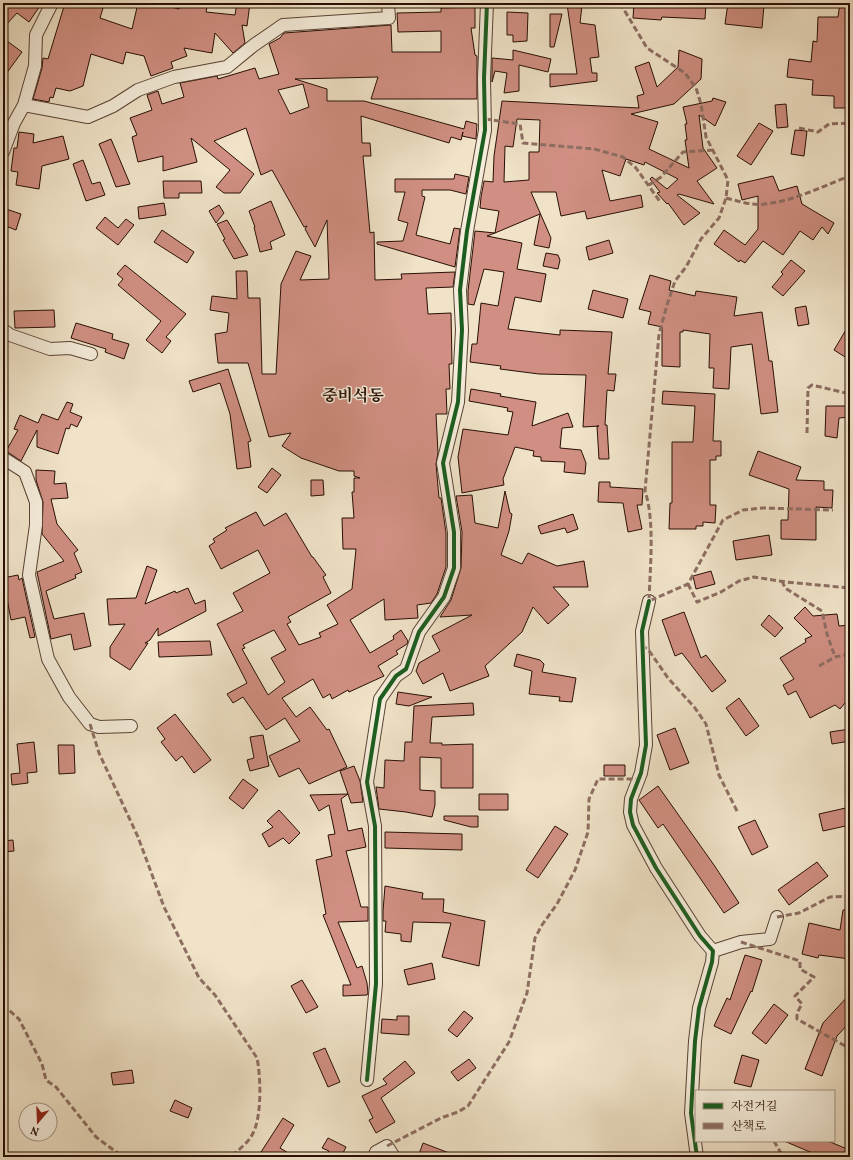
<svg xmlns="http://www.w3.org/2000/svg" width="853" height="1160" viewBox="0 0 853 1160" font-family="Vollkorn,'Noto Serif KR',serif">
<rect width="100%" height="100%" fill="#f0e3c8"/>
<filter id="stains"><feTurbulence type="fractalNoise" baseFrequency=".005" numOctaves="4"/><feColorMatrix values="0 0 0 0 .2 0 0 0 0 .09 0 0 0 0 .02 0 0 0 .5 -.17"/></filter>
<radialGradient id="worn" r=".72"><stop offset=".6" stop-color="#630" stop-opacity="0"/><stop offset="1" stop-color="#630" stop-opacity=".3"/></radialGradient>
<path fill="#d08f82" stroke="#280e04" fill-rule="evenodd" d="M3,3H42L29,22L17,13L3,28V11L6,6Z
M65,3H89L103,8L100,18L132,29L138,3H155L179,9L180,3H208L206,12L235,15L237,3H250L247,26L242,25L245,43L233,53L215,33L212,53L184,48L187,56L171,62L173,68L151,76L144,56L126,52L123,64L91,54L83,86L70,91L56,88L53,98L50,97L49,102L33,99L42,68L43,58L48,59Z
M634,3H706L705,19L662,17L661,20L633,18Z
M728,3L764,5L762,28L725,24Z
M840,3H850V108H834V96L812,95L813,80L787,77L789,59L811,62L813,41L817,42L818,17H838Z
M567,4L582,5L580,23L595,25L599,57L590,58L592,73H597V81L550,87V74H577Z
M475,7V28H471L475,55L477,56V99H371L378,77L295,79L327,89V101H364L464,129L466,121L477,124L476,139L462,136L463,132L461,140L451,137L449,143L361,116L362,143H370L371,156H363L370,233L374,232L375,280L402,279L401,274L455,272L453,287L426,288L428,314L451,313L452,364H449L450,389H446L447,414H436L438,453L436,464L439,498H441L446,533V567L437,594L431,603L417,605L418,618L385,620L384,599L350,620L370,653L394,639L393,636L401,630L408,641L407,644L396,651L398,654L378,666L384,676L349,692L348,690L332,699L330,694L323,698L313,679L282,698L296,717L310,707L327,730L329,729L347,767L309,784L299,768L279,777L269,756L300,741L285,718L266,730L243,697L233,703L227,694L247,683L217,624L243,611L233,593L270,573L258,550L221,569L209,546L215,542L213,539L227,530L225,528L256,512L264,526L286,513L312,557H313L326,575L323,577L331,593L288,617L291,622L287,624L299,645L321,637L319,633L338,624L327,605L352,589L356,549H343L342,518H354L352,492H354V478H360L354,476V471H339L301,458L282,446L291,433L269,437L248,363H218L215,334L227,332L229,313L210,310L212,296L237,299L236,271H247L248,298H260L262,374H276L281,284L296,251L311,256L300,280L329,279L327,220L315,247L305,229L307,226L304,227L272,170L261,175L246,128L214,141L254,174L240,193H224L216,187L230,170L191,138L197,162L163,171V156L138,162L132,137L137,135L130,118L152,110L147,95L158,91L162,104L184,97L180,83L217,76L218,79L255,68L259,79L279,74L269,44L280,38L284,33L391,25L392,52H441V31L398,32L397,13L441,12V8ZM303,84L309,107L290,114L278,90ZM274,630L286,650L271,658L285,682L268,695L242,649L245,648L243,645Z
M507,12L528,13L527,41L513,42V35H507Z
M550,14H562L554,47H550Z
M3,38L22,52L3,78Z
M513,50L551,59L548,72L519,65V91L504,93L507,73L495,71L492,82V58L513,60Z
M679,50L702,59L701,79L674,104L631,114L658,122L649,149L689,168L685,140H687L685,124H687L683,107L712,101L713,98L726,102L715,126L699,115L703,148L717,168L697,181L714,204L679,194L677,195L700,213L684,225L668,203L667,204L657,193L660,192L650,179L652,177L667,189L678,179L645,162L644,165L626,159L620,176L602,170L610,201L641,195L643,207L587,219L585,211L561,216L556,192H531L551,238L549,248L534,245L540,214L495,233L499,211L480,208L481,197L484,181L493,182L494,156L502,101L639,108L637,96L644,94L635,67L649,62L657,87L678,67ZM517,119L540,120L539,152H529V180L504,182L505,146L513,147Z
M786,104L788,127L777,128L775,105Z
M759,123L773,131L751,165L737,156Z
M795,130L807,131L804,156L791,154Z
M19,132L34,134L33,143L63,136L69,159L42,166L39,189L16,185L18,172L11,171L14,148H17Z
M111,139L130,184L116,187L105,158L99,144Z
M83,160L92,184L100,182L105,195L86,201L73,164Z
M455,174L469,177L466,194L450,190H422V196L425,197L416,235L450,244L454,228L460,229L455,267L377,244V242L403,241L408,223L398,220L405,192H395V179H454Z
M773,176L779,191L797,186L802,204L834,223L828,234L822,227L813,240L800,231L783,255L763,241L745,263L740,260L739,262L714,244L724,230L745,245L758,229V196L742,200L738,184Z
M163,181H201L202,193H179V198H164Z
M271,201L285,235L270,242L272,249L260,252L254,227H255L249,211Z
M164,203L166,215L139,219L138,207Z
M219,205L224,213L216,223L209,211Z
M3,208L21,214L16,230L3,225Z
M105,217L118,228L126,219L134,225L118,245L96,228Z
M227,220L248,255L234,259L223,240L225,239L217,224Z
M162,230L194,252L187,263L154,242Z
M475,231L495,233L487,236L522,243L517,269L546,274L541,302L515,297L508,329L560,335V330L612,332L608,374H616L614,391L607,390L605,425H607L609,459H599L597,426H599L583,427L586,375L539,374L500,369L501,366L470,362L472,344H477L481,303L498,306L504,272L484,269L474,305L468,304V291Z
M609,240L613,253L589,260L586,247Z
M546,253L558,255L560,260L558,269L543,266Z
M791,260L805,271L783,296L772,287L783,274L781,272Z
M125,265L186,314L166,337L171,341L162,353L146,340L161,321L118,285L123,279L117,274Z
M650,275L671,281L669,290L695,296L696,291L737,297L734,316L762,312L769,361H772L778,412L761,414L752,344L731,347L729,389L713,388L714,368H709L710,334L683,330V332H680V367L662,366V327L648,324L651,312L639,309Z
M593,290L628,299L623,318L588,309Z
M806,306L809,324L798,326L795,308Z
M54,310L55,327L15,328L14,311Z
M76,323L113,334L112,339L129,344L124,359L105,352L106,349L71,338Z
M850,323V360L834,350Z
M228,369L251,441L248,442L251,467L237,469L230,414L220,383L193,392L189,381Z
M471,389L501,394L500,396L536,402L532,426L568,413L573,427L562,428L560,448L581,450L586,463L585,474L564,472L565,462L541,461V457L533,456L534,451L515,447L503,479L504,485L462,493L458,457L463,429L508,435L513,412L507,411L508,408L469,401Z
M663,391L715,394L713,441H721V456H716V460H710V505H716L715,523L703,522V526H696V529H669L670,503H672V442H693L695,406L662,404Z
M67,402L73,404L70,412L82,417L77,427L71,424L69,429L66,428L58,454L37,447V430L21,461L6,451L18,430L14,429L20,415L38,423L42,414L58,420Z
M826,406H850V417L839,418L837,438L825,436Z
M758,451L801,467L796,480L824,481V490H833L832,508L816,507V540L781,539V520H788L789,489L749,475Z
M272,468L281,475L267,493L258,487Z
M36,470L55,471L54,484L66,483L68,498L51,499L57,524L78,550L74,553L82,572L75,575L76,578L46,591L54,619L84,613L91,646L74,650L71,634L51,639L37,572L64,561L42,534L43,502L36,480Z
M311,480H323L324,495L311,496Z
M599,482H610V487L643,489L642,505H637L642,529L628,532L623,503L598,502Z
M505,491L510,513L512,514L509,531L501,555L522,564L528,553L557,566L584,561L588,587H553L569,605L548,624L533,607L522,632L485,666L489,676L450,691L443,673L423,684L416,671L419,663L440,651L432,636L472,615L440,617L451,600L461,568L462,532L456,496L472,495L475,523L498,528Z
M573,514L578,529L567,533L565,528L541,534L538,526Z
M769,535L772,555L736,560L733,541Z
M147,566L157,570L145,604L175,591L176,593L188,588L195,604L205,600L206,611L158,636V628L150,640L145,643H148L130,670L110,657V647L125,624L109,625L107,599L136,598Z
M711,571L715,584L696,589L693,576Z
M18,575L19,580L22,578L35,637L30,638L25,617L11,620L3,578Z
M805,607L813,616L837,614L839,626L850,625V697L840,709L835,705L810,718L796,691L788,695L783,685L794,679L780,658L806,642L805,639L812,636L794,618Z
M684,612L701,658L706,655L726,681L712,692L682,653L675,656L662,620Z
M769,615L783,628L775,637L761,625Z
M210,641L212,655L159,657L158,642Z
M517,654L540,660L544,664L542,672L576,678L572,702L559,701L560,697L529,694L532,671L514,666Z
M398,692L432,697L409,706L396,704Z
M739,698L759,726L746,736L726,708Z
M473,703L474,715L432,717L430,743H442V745L473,744V788H441V758L420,757V790L435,791V805L432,817L406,812L379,809L376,787L384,788L385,760L404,761L405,742H412L414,706Z
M175,714L211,760L194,773L182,756L176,761L161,742L165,739L157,728Z
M675,728L689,763L670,770L657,735Z
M850,729V741L832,744L830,732Z
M263,735L269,766L250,771L247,760L254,758L250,737Z
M34,742L37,772L27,773L28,783L12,785L11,774L20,773L17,744Z
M58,745H74L75,773L59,774Z
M604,765H625V776H604Z
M354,766L360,781L363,802L351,803L348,794L341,799L348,831L362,828L366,847L346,851L361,907H368V921L338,922L357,968L362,966L367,983L368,993L367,995L343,996V985H351L323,915L326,914L316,860L332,856L328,835L335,834L329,805L319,811L310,795L348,794L340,771Z
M243,779L258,790L243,809L229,798Z
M658,786L714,865L739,903L724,913L663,824L658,828L639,800Z
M479,794H508V810H479Z
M850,807V825L823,831L819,814Z
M279,810L300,833L289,844L283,838L269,847L262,834L273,827L267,821Z
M444,816H478V827H471L444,820Z
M755,820L768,847L752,855L738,827Z
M555,826L568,834L538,878L526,870Z
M385,832L462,834V850L385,848Z
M13,840L14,851L3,852V841Z
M817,862L828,876L789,905L778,890Z
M385,886L423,893L422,899H444L443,912L485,921L479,966L442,957L451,923L413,922L411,942L401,941V934L385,932L386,921H383V911Z
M843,910H850V959L819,955L818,958L802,954L809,923L840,930Z
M745,955L762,960L752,992L751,991L731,1034L714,1026L727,998L730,1000Z
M432,963L435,979L408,985L404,970Z
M302,980L318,1007L306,1013L291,986Z
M850,994V1022L837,1036L822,1076L805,1069L823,1023Z
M774,1004L788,1015L766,1044L752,1033Z
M464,1011L473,1018L457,1037L448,1030Z
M397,1016H409V1035L381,1033L382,1019L397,1020Z
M325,1048L340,1082L328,1087L313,1053Z
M742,1055L759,1060L751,1087L734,1083Z
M469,1059L476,1068L458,1081L451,1072Z
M405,1061L415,1073L381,1098L395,1122L376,1133L369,1120L373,1118L362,1096L387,1084L383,1079Z
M132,1070L134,1083L113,1085L111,1073Z
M175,1100L192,1108L188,1118L170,1111Z
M283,1118L294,1125L280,1148L295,1157H269L261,1152Z
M328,1138L346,1147L341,1157H334L327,1154L329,1151L322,1148Z
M784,1141H828L847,1149L844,1157H822Z
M423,1143L457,1156V1157H418Z"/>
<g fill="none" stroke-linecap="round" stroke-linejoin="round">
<defs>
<path id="minor" d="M24,105L88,117L113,106L138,90L174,77L227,67L254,45L283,25L389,18L388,3
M3,152L14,123L24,105L35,66L36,35L52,3
M3,330L10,335L50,349L70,348L91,354
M3,458L25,472L36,502V525L29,575L48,659L69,697L90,724L99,727L131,726
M649,601L642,631L646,745L641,773L631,799L630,812L633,825L656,868L700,936L713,951L712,962L699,1008L695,1041L691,1113L697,1157
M713,951L741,942L770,939L777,917
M367,1080L376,984L375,826L367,782L380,699L396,676L406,669L419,632L444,597L454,568V532L443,463L458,402L462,330L460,290L467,231L485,130L484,78L487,3
M374,1157L376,1152L387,1146L394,1157"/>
</defs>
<use href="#minor" stroke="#5a4335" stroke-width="14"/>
<use href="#minor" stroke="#f5eddb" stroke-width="12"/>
<path stroke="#8d6e63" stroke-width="3" stroke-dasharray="6 3" stroke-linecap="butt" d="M620,3L647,48L685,73L696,88L701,104L706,137L728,180L726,198L719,218L701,239L686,267L675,281L667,305L659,334L645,491C655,521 650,568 649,601L688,584L723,520L743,510L762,508L833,510
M485,119L520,124L523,143L594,149L623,157L636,168L661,203
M799,128L818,132L829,124L850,123
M649,185L661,177L683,152L713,150
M726,198C739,201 752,206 765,204C794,201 823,186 850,176
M807,433L808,388L812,385L850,394
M782,581L785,588L822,611L827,634L835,657
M688,584L697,602L721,592L739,581L754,577L786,582L850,588
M642,645L650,652L668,678L695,708L706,724L719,775L738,813
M819,666L835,657L850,654
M90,724L99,753L138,837L164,907L199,978L215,995L257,1058C261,1077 262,1119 252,1135C247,1144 238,1150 231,1157
M777,917L799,913L830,897L850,896
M741,942L800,961V969L814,977L795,996L802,1004L797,1013V1019L847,1047V1061L850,1062
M3,1005L19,1019L42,1064L46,1080L56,1087L96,1137L123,1157
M774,1141L783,1157
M387,1146L441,1118L458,1112L468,1106L509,1042L527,993L535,938L542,925L557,904L575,870L588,832L589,799L598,779H638"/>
<defs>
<path id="cycleway" d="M649,601L642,631L646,745L641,773L631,799L630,812L633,825L656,868L700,936L713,951L712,962L699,1008L695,1041L691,1113L697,1157
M367,1080L376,984L375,826L367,782L380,699L396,676L406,669L419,632L444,597L454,568V532L443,463L458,402L462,330L460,290L467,231L485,130L484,78L487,3"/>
</defs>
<use href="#cycleway" stroke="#f5eddb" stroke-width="6"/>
<use href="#cycleway" stroke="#1b5e20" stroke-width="4"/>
</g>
<g text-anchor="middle" stroke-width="3" stroke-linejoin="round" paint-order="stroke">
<g font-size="16" font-weight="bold" fill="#280e04" stroke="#f5eddb">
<text x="353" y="401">중비석동</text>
</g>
</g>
<rect width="853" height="1160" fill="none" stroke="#f0e3c8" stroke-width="16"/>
<rect x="4" y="4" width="845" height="1152" fill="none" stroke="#280e04" stroke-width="2"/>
<rect x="8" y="8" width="837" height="1144" fill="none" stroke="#280e04"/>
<rect x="695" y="1090" width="140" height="52" fill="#f5eddb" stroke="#a39485"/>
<rect x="703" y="1103" width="20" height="6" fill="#1b5e20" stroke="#a39485"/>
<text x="731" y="1110" font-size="12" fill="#280e04">자전거길</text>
<rect x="703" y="1123" width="20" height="6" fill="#8d6e63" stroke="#a39485"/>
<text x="731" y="1130" font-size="12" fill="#280e04">산책로</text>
<g transform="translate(38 1122) rotate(199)"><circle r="19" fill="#f5eddb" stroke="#a39485"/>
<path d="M0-3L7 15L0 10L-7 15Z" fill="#8f2418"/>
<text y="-6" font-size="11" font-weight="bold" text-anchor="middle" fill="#280e04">N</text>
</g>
<rect width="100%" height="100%" filter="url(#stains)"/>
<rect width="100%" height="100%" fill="url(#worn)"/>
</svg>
